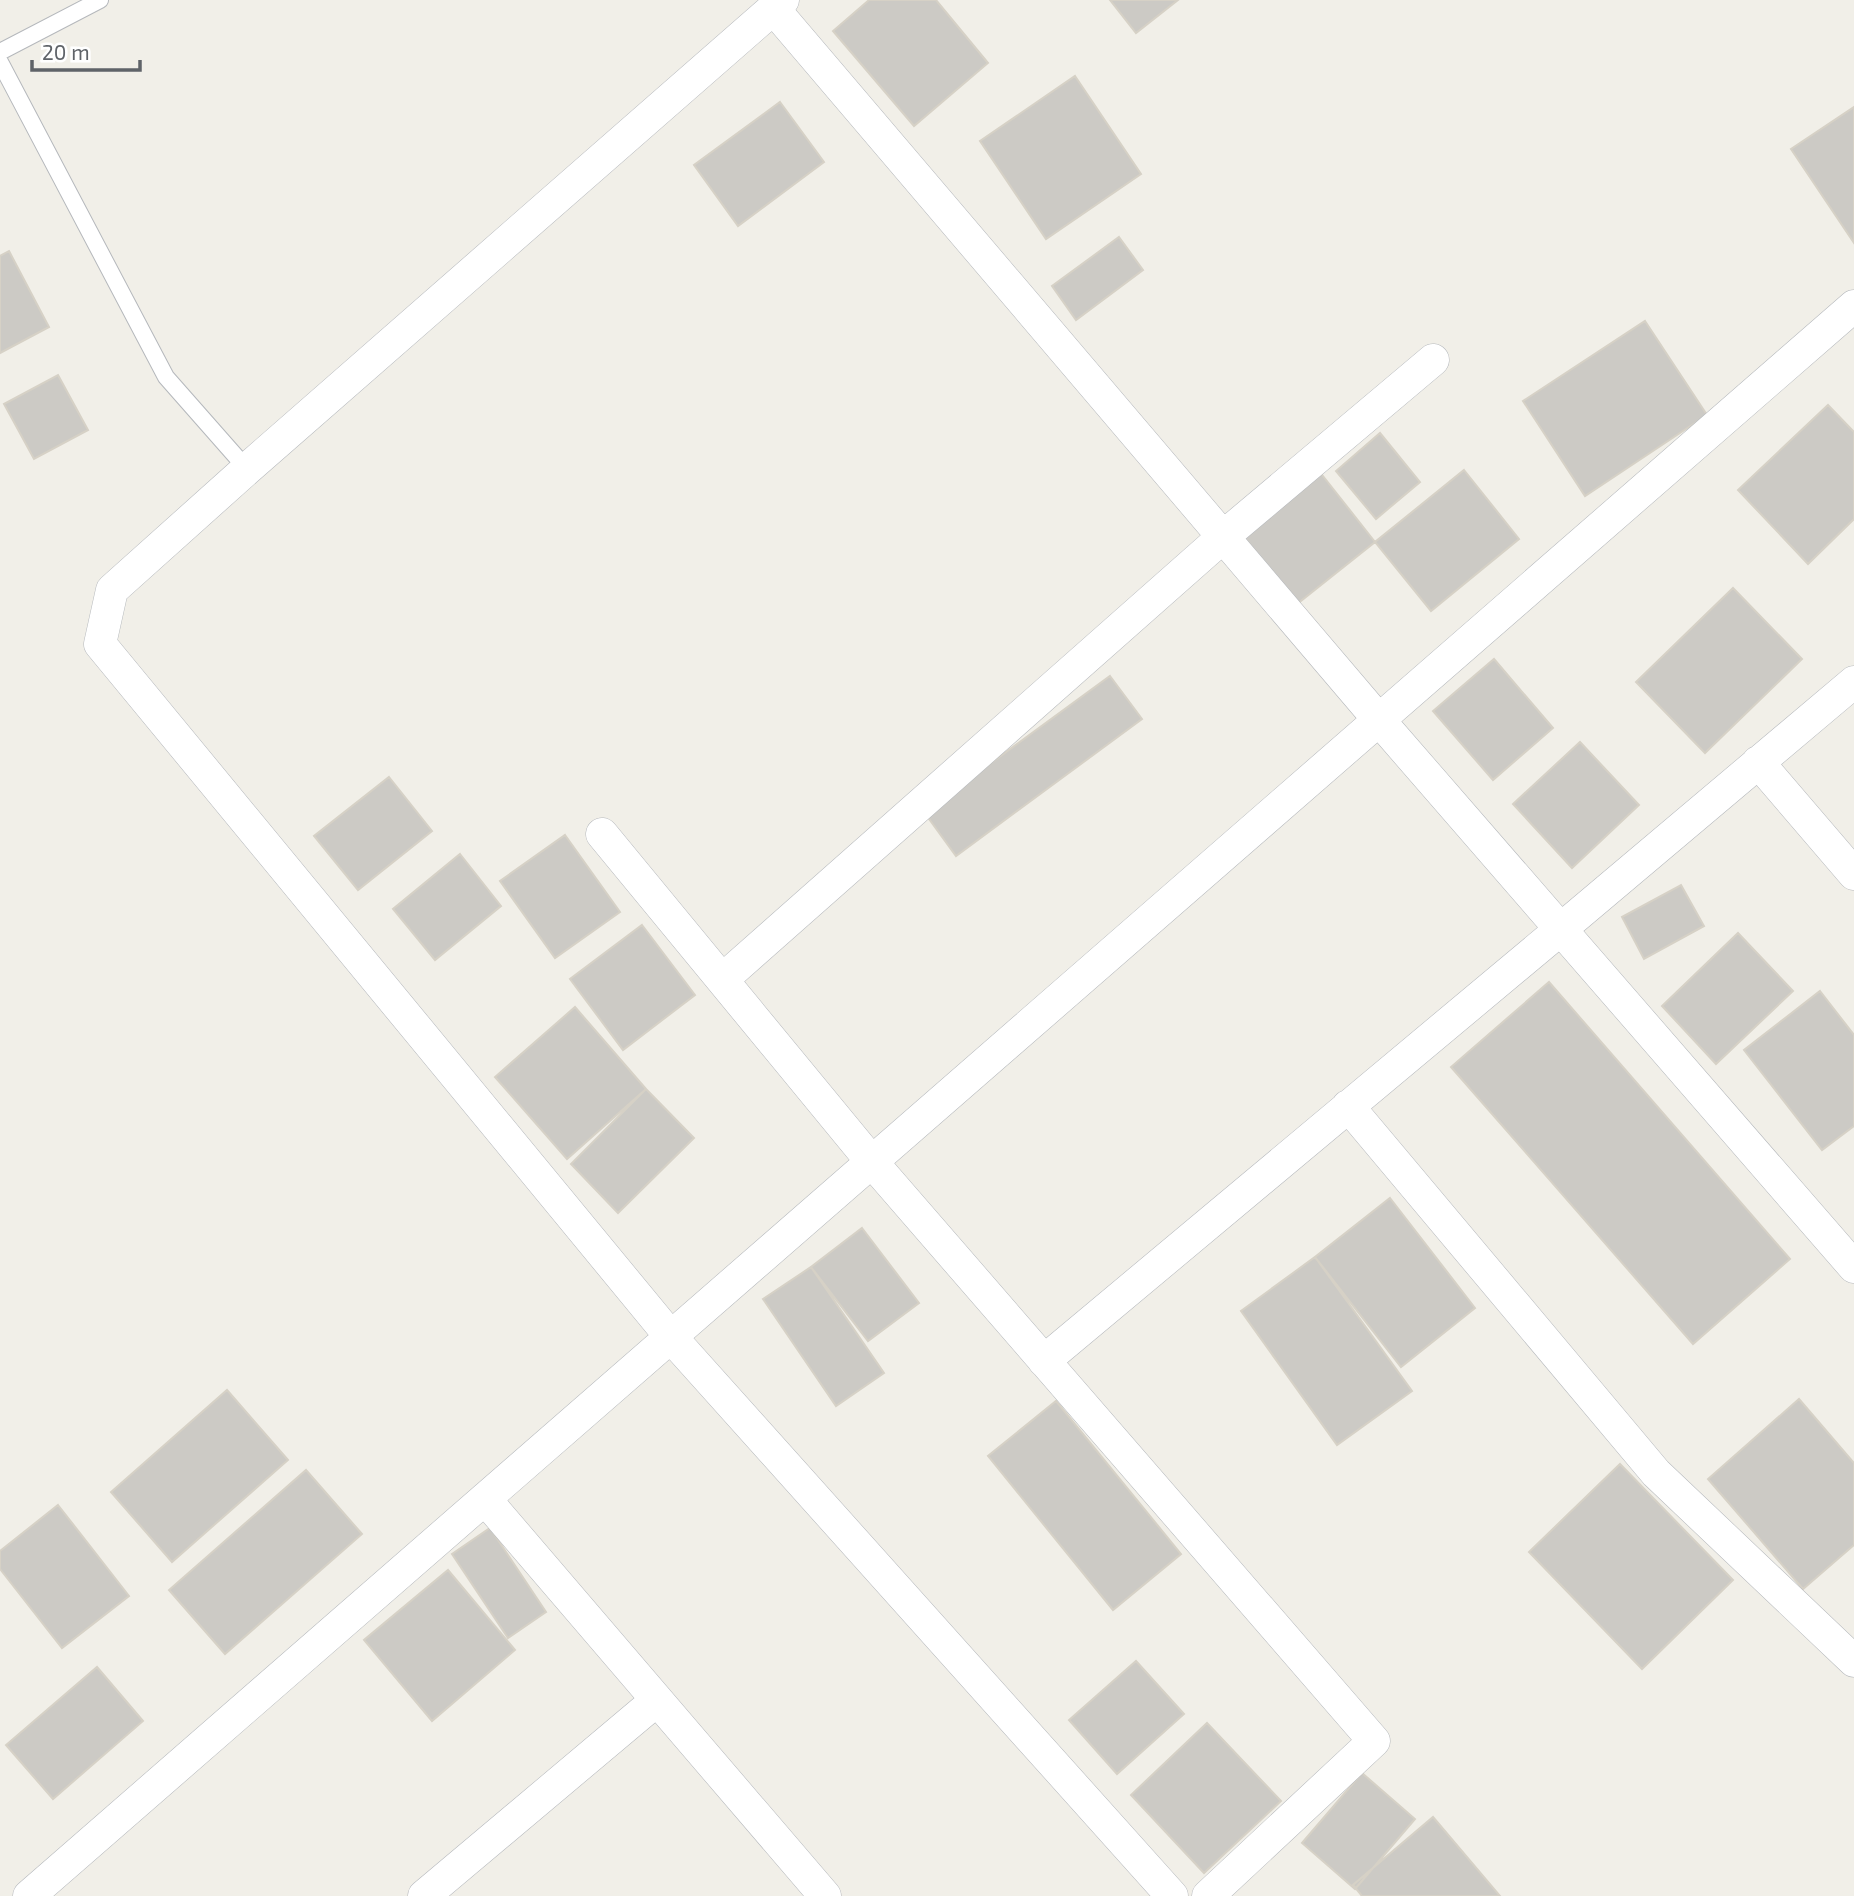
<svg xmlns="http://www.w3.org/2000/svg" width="1854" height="1896" viewBox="0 0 1854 1896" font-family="'Exo 2',sans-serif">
<rect width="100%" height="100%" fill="#f1efe8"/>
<path fill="#cccac5" stroke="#d6d1c6" stroke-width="2" d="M869,0H936L988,63L914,126L833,31Z
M1110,0H1178L1136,33Z
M1075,76L1141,174L1046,239L980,141Z
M780,102L824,162L738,226L694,165Z
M1854,107V243L1791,149Z
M1119,237L1143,270L1076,320L1052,286Z
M9,251L49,327L0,353V256Z
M1645,321L1707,415L1585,496L1523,401Z
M58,375L88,430L34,459L4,404Z
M1828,405L1854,432V519L1808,564L1738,490Z
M1380,433L1420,482L1376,519L1336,471Z
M1464,470L1519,539L1431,611L1375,542Z
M1319,471L1375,542L1297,604L1241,533Z
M1733,588L1802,659L1705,753L1636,682Z
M1494,659L1553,728L1493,780L1433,711Z
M1110,676L1142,719L956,856L924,812Z
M1580,742L1639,805L1572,868L1513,804Z
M389,777L432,831L358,890L314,836Z
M565,835L620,912L555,958L500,881Z
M460,854L501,906L435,960L393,909Z
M1681,885L1704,926L1644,959L1622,917Z
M642,925L695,995L623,1050L570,979Z
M1738,933L1793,991L1716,1064L1662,1006Z
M1549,982L1790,1259L1693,1344L1451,1067Z
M1820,991L1854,1035V1126L1822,1150L1744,1050Z
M575,1007L646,1089L567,1159L495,1077Z
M646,1089L694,1138L618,1213L571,1164Z
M1390,1198L1475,1308L1401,1367L1315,1257Z
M862,1228L919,1303L868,1341L811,1267Z
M1315,1257L1412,1391L1337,1445L1241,1311Z
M811,1267L884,1373L836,1406L763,1299Z
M227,1390L288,1460L172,1562L111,1492Z
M1799,1399L1854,1463V1545L1803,1589L1708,1479Z
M1056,1401L1181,1554L1113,1610L988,1456Z
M1620,1464L1733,1580L1642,1669L1529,1552Z
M306,1470L362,1534L225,1654L169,1590Z
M58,1505L129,1596L62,1648L0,1569V1551Z
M490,1528L546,1612L508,1638L452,1554Z
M448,1570L515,1650L432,1721L364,1640Z
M1136,1661L1184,1714L1117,1774L1069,1720Z
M97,1667L143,1721L53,1799L6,1745Z
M1207,1723L1281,1801L1204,1873L1131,1795Z
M1362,1773L1415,1819L1355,1889L1302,1843Z
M1433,1817L1500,1896H1362L1353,1885Z"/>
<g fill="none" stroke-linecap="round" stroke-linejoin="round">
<defs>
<path id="lane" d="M0,52L100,0
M0,62L166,377L247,469"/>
<path id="street" d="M783,0L247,469L112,590L100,644L671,1337L1172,1896
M773,8L1379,720L1854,1267
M1758,762L1854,874
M602,834L872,1162L1374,1741L1208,1896
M723,979L1224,536L1433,360
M1348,1106L1656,1473L1854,1661
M1044,1361L1561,929L1854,682
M485,1499L825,1896
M29,1896L1854,306
M424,1896L657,1700"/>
</defs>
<use href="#lane" stroke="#b5b8bc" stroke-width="18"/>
<use href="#street" stroke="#b5b8bc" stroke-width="33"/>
<use href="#lane" stroke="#fff" stroke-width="16"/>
<use href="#street" stroke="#fff" stroke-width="32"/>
</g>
<path d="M32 60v10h108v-10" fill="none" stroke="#5f6368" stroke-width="3.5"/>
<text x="42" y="60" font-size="21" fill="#5f6368" stroke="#ffffff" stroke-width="5" paint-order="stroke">20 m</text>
</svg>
